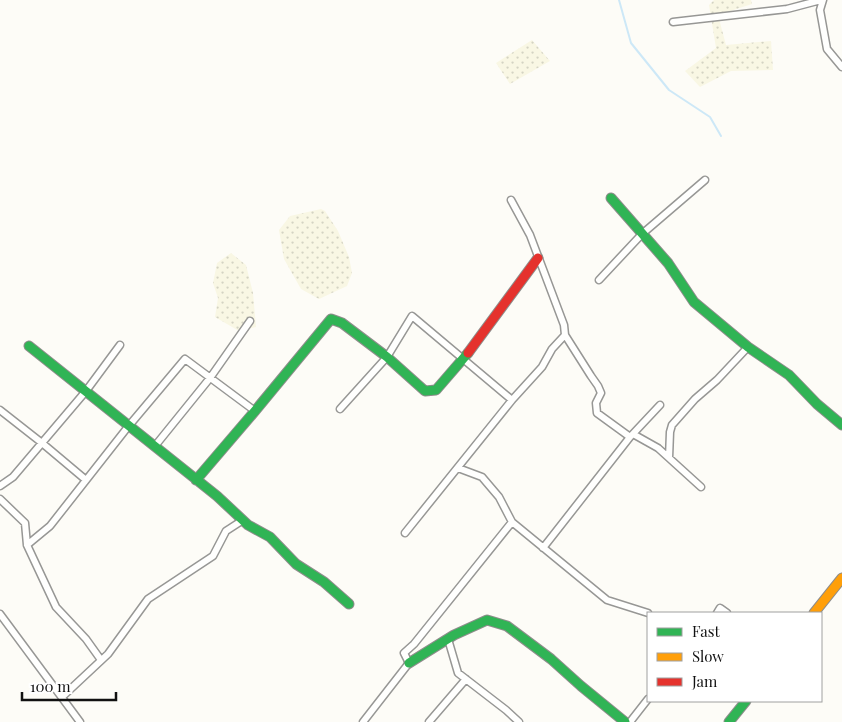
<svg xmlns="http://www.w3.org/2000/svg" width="842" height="722" viewBox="0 0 842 722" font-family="'Playfair Display',serif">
<defs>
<pattern id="farmland-dots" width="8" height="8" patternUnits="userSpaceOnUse" patternTransform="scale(1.25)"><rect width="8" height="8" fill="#f9f7e4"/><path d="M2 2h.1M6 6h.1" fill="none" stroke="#d4d3c3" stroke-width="1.8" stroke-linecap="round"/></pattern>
</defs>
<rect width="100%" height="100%" fill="#fdfcf7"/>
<path fill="url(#farmland-dots)" d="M714,0H751L752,4L718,15L726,45L771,41L773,70L731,71L700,87L685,71L716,48L709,5Z
M532,40L550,61L510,84L496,63Z
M321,209L325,211L338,231L349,257L352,273L347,286L319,299L301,289L284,259L279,230L290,216Z
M231,253L246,265L253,293L256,327L239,331L215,317L218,298L213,283L217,263Z"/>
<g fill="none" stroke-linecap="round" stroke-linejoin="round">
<path stroke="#cde8f7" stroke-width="2" d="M619,0L631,43L669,90L710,117L721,136"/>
<defs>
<path id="street" d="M823,0L820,10L827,49L842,67
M673,22L787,9L821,0
M511,200L530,235L564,325L565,335L591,376L598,386L601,393L596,403L597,413L630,437
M599,280L642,234L705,180
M340,409L387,357L412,316L512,400
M0,410L42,443L86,480
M633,434L658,448L701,487
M155,446L210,378L250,321
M669,458L670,432L672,425L695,399L717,380L748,347
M458,468L482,477L499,497L512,522L607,600L648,613
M0,486L13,477L86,391L120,345
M0,499L25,523L27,545L56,607L86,639L101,660
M405,533L512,400L542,367L552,349L565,335
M27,545L50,526L127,428L185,359L255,411
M543,548L630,437L660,405
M717,613L720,608L727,613
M0,614L80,722
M448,639L458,673L506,710L519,722
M62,697L108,654L148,599L213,556L226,531L243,520
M363,722L409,663L404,653L414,644L512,522
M429,722L466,679
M630,722L648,699"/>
<path id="fast" d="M611,198L668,263L694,302L748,347L789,375L817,404L842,425
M29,346L217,496L248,525L270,537L296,564L324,582L349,604
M196,480L255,411L331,319L342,323L387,357L425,391L436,390L468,353
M409,663L454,635L487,620L507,626L551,659L581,686L625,722
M729,722L746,701"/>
<path id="slow" d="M814,613L842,578"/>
<path id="jam" d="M468,353L538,258"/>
</defs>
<use href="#street" stroke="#979795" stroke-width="9"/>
<use href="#fast" stroke="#8e8d8b" stroke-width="11"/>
<use href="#slow" stroke="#8e8d8b" stroke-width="11"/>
<use href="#jam" stroke="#8e8d8b" stroke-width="11"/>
<use href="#street" stroke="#fffffe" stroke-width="6"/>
<use href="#fast" stroke="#30b455" stroke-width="9"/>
<use href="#slow" stroke="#ff9f0a" stroke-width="9"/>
<use href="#jam" stroke="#e5322d" stroke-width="9"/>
</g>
<rect x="647" y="612" width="175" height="90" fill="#ffffff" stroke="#a0a0a0"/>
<rect x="657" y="628" width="25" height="8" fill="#30b455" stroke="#a0a0a0"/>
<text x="692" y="637" font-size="15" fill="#111111">Fast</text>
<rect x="657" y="653" width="25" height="8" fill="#ff9f0a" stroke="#a0a0a0"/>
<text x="692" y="662" font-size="15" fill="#111111">Slow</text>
<rect x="657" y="678" width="25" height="8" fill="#e5322d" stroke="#a0a0a0"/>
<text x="692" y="687" font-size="15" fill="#111111">Jam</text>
<path d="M22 692v8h94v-8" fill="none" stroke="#111111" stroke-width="2.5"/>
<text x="30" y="692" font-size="15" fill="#111111" stroke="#ffffff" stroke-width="4" paint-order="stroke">100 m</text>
</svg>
